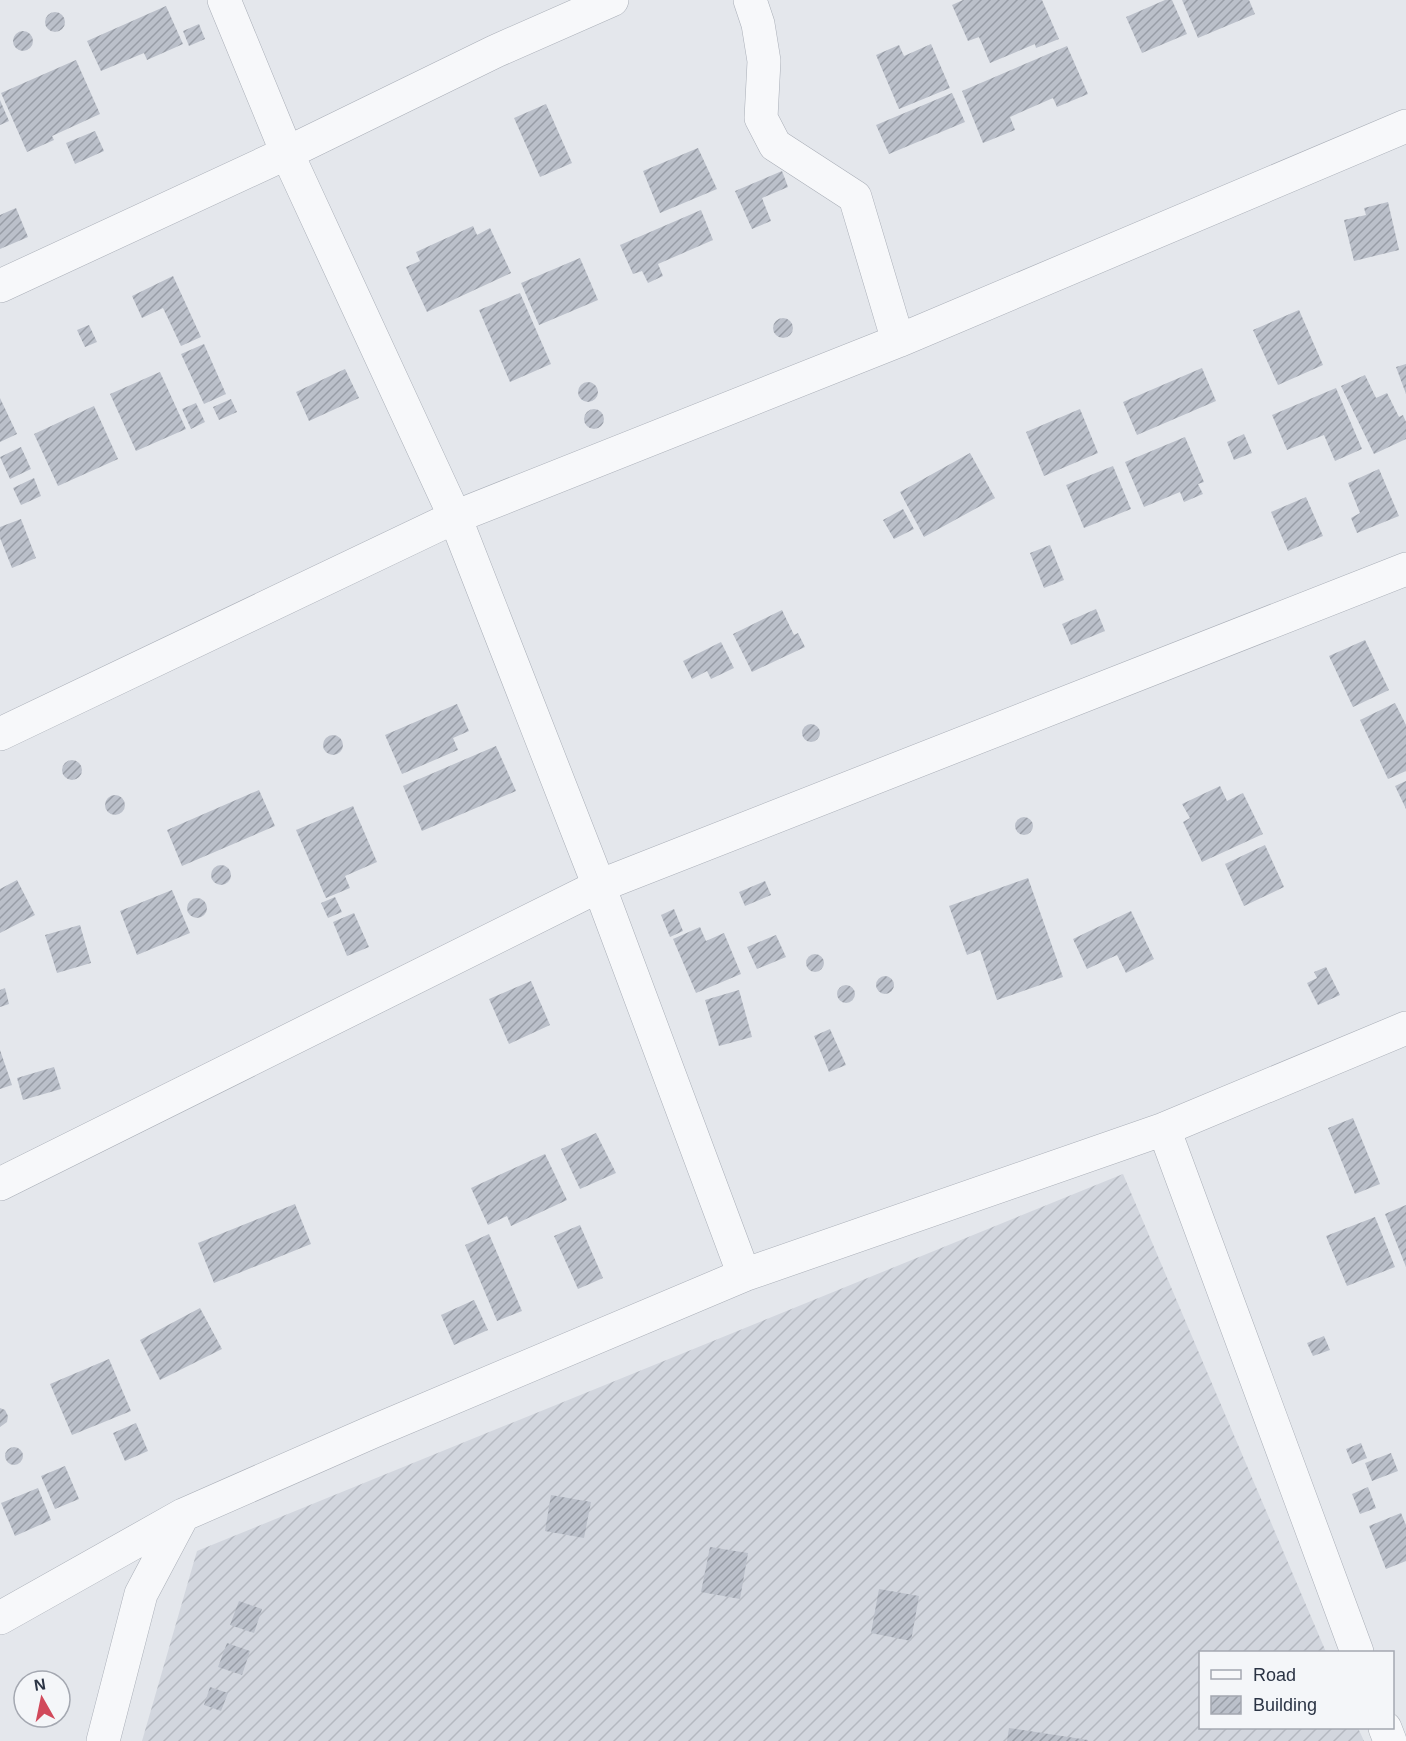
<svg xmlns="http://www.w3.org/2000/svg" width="1406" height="1741" viewBox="0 0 1406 1741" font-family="Helvetica,sans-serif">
<defs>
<pattern id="industrial-furrows" width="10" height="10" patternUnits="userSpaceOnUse" patternTransform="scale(1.5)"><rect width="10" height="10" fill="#d2d6de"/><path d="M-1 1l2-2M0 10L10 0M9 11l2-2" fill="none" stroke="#b4b8c0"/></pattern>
<pattern id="building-hatch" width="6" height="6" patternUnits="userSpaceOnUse" patternTransform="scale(1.5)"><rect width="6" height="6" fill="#bbc0ca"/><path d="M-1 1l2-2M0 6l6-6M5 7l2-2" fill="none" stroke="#989da6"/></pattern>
</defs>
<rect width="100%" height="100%" fill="#e4e7ec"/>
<path fill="url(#industrial-furrows)" d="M1123,1174L1326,1652H1200V1728H1358L1364,1741H142L197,1551Z"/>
<path fill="url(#building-hatch)" d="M963,0H1042L1059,39L1036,48L1035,44L990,63L979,37L968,41L952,5Z
M1165,0H1172L1187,34L1142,53L1126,17Z
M1182,0H1249L1255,14L1198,38Z
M166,6L183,44L147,60L144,53L101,71L87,41Z
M45 22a10 10 0 1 1 20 0a10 10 0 1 1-20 0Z
M199,24L205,39L189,46L183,31Z
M13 41a10 10 0 1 1 20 0a10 10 0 1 1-20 0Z
M931,44L950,88L899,109L876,55L899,45L904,56Z
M1067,46L1088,94L1057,107L1053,98L1010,117L1015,130L983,143L962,91Z
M76,60L100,114L52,136L54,140L27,152L1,93Z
M952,93L965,122L889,154L876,125Z
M0,100L9,121L0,125Z
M546,104L572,163L540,177L514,118Z
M95,131L104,151L75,164L66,143Z
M698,148L717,189L660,213L643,171Z
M782,171L788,187L762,198L771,221L752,229L735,191Z
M1388,202L1399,250L1354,261L1344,220L1366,215L1364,208Z
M16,208L28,237L0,249V215Z
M701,210L713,240L658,264L663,276L648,283L642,271L633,274L620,245Z
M473,226L477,235L490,228L511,273L427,312L406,267L420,261L416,252Z
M580,258L598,300L539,325L521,283Z
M173,276L201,337L181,346L163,308L142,318L132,296Z
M520,293L551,364L510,382L479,310Z
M1299,310L1323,365L1278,385L1253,330Z
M773 328a10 10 0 1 1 20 0a10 10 0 1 1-20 0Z
M89,325L97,342L85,347L77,330Z
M204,344L226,394L204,404L181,354Z
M1406,364V394L1396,367Z
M1202,368L1216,401L1137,435L1123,402Z
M345,369L359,398L309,421L296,392Z
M160,372L186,429L136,451L110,394Z
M1365,375L1376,398L1387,393L1399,417L1403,415L1406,422V439L1374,454L1341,386Z
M578 392a10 10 0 1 1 20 0a10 10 0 1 1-20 0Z
M1336,388L1362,449L1335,461L1324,435L1287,450L1272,415Z
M0,398L17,434L0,442Z
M231,399L237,412L219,420L213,407Z
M196,403L205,422L191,429L182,409Z
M94,406L118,459L58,486L34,434Z
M584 419a10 10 0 1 1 20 0a10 10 0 1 1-20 0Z
M1080,409L1098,453L1044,476L1026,432Z
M1244,434L1252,453L1234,460L1227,442Z
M1185,437L1204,482L1198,484L1203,494L1184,502L1180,492L1144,507L1125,462Z
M21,447L31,469L10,479L0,457Z
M970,453L995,498L924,537L900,492Z
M1113,466L1131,509L1084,528L1066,485Z
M1379,469L1399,516L1357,533L1351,518L1360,513L1348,483Z
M34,478L41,496L21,505L13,488Z
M1306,497L1323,536L1288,551L1271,512Z
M903,509L914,529L894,539L883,520Z
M21,519L36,558L12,568L0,538V527Z
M1050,545L1064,580L1044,588L1030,553Z
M1096,609L1105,631L1071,645L1062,624Z
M782,610L794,635L798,633L805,647L752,672L733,634Z
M1365,640L1389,690L1353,707L1329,656Z
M721,642L734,668L711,679L707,671L692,679L683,661Z
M1395,703L1406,725V771L1388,779L1360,720Z
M457,704L469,731L453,738L458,750L402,774L385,735Z
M802 733a9 9 0 1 1 18 0a9 9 0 1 1-18 0Z
M323 745a10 10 0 1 1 20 0a10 10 0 1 1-20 0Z
M496,746L516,791L422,831L403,786Z
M62 770a10 10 0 1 1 20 0a10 10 0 1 1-20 0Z
M1406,781V809L1395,786Z
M1220,786L1227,801L1243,793L1263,834L1202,862L1183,822L1190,818L1182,804Z
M259,790L275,826L182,866L167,830Z
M105 805a10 10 0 1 1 20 0a10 10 0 1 1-20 0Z
M353,806L377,862L345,876L350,888L326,898L296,830Z
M1015 826a9 9 0 1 1 18 0a9 9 0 1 1-18 0Z
M1265,845L1284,887L1244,906L1225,864Z
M211 875a10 10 0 1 1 20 0a10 10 0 1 1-20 0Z
M1028,878L1063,977L997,1000L980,950L967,955L949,906Z
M17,880L35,915L0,933V889Z
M765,881L771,895L745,906L739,892Z
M172,890L190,933L137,955L120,911Z
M335,897L342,912L328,918L321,903Z
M187 908a10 10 0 1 1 20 0a10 10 0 1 1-20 0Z
M674,909L683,931L670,937L661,915Z
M1131,911L1154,959L1126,973L1117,955L1087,969L1073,939Z
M354,913L369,947L347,956L333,922Z
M80,925L91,963L57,973L45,935Z
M700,927L706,941L724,933L741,974L696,993L673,939Z
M776,935L786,957L757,969L747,947Z
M806 963a9 9 0 1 1 18 0a9 9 0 1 1-18 0Z
M1326,967L1340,995L1318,1005L1307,983L1317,978L1314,972Z
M876 985a9 9 0 1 1 18 0a9 9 0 1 1-18 0Z
M531,981L550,1025L509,1044L489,999Z
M837 994a9 9 0 1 1 18 0a9 9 0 1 1-18 0Z
M5,988L9,1004L0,1007V990Z
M739,990L752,1037L719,1046L705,1000Z
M830,1029L846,1065L829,1072L814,1036Z
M0,1050L12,1085L0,1089Z
M54,1067L61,1089L23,1100L17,1078Z
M1353,1118L1380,1184L1355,1194L1328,1128Z
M596,1133L616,1173L580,1189L561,1149Z
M545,1154L567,1200L511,1226L507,1216L488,1225L471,1188Z
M295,1204L311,1244L214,1283L198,1243Z
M1406,1205V1267L1385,1214Z
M1375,1217L1395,1267L1347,1286L1326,1236Z
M580,1225L603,1278L578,1289L554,1236Z
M489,1234L522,1311L497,1321L465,1245Z
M474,1300L488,1330L454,1345L441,1315Z
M200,1308L222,1349L160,1380L140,1340Z
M1324,1336L1330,1350L1313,1356L1307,1343Z
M109,1359L131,1411L72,1435L50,1384Z
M0,1408L5,1410L8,1416L7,1422L0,1427Z
M136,1423L148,1451L125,1461L113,1433Z
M1361,1443L1367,1458L1352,1464L1346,1449Z
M5 1456a9 9 0 1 1 18 0a9 9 0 1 1-18 0Z
M1391,1453L1398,1471L1372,1481L1365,1463Z
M65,1466L79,1499L55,1509L41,1476Z
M1368,1487L1376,1508L1360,1514L1352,1494Z
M38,1488L51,1520L15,1536L1,1503Z
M551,1495L591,1502L584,1538L545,1531Z
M1401,1513L1406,1525V1561L1386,1569L1369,1526Z
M710,1547L748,1553L740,1599L701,1592Z
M879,1589L919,1596L911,1641L871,1633Z
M239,1601L262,1609L254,1633L230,1625Z
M227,1643L250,1651L242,1675L218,1667Z
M210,1687L228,1693L221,1711L204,1705Z
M1009,1728L1088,1740V1741H1007Z"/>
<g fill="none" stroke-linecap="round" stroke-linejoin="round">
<defs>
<path id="minor" d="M224,0L287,153L455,517L599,886L744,1275
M750,0L758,24L764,61L761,118L775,145L855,197L898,341
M0,286L287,153L496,51L612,0
M0,734L455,517L898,341L1406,126
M1164,1129L1357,1652
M0,1184L599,886L1406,569
M0,1618L183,1515
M1385,1728L1390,1741
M103,1741L141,1594L183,1515L372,1432L744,1275L1164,1129L1406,1028"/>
</defs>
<use href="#minor" stroke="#a9aeb7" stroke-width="34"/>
<use href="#minor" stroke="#f7f8fa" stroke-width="33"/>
</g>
<rect x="1199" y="1651" width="195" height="78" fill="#f4f6f9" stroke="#a4a8b1" stroke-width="1.5"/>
<rect x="1211" y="1670" width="30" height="9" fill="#f7f8fa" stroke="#a4a8b1" stroke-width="1.5"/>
<text x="1253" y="1681" font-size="18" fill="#2b3445">Road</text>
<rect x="1211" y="1696" width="30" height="18" fill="url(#building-hatch)" stroke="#a4a8b1" stroke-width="1.5"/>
<text x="1253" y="1711" font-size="18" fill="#2b3445">Building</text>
<g transform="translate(42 1699) rotate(351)"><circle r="28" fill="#f4f6f9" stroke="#a4a8b1" stroke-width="1.5"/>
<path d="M0-4.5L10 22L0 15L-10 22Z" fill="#d1495b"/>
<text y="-9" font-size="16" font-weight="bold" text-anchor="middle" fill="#2b3445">N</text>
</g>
</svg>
